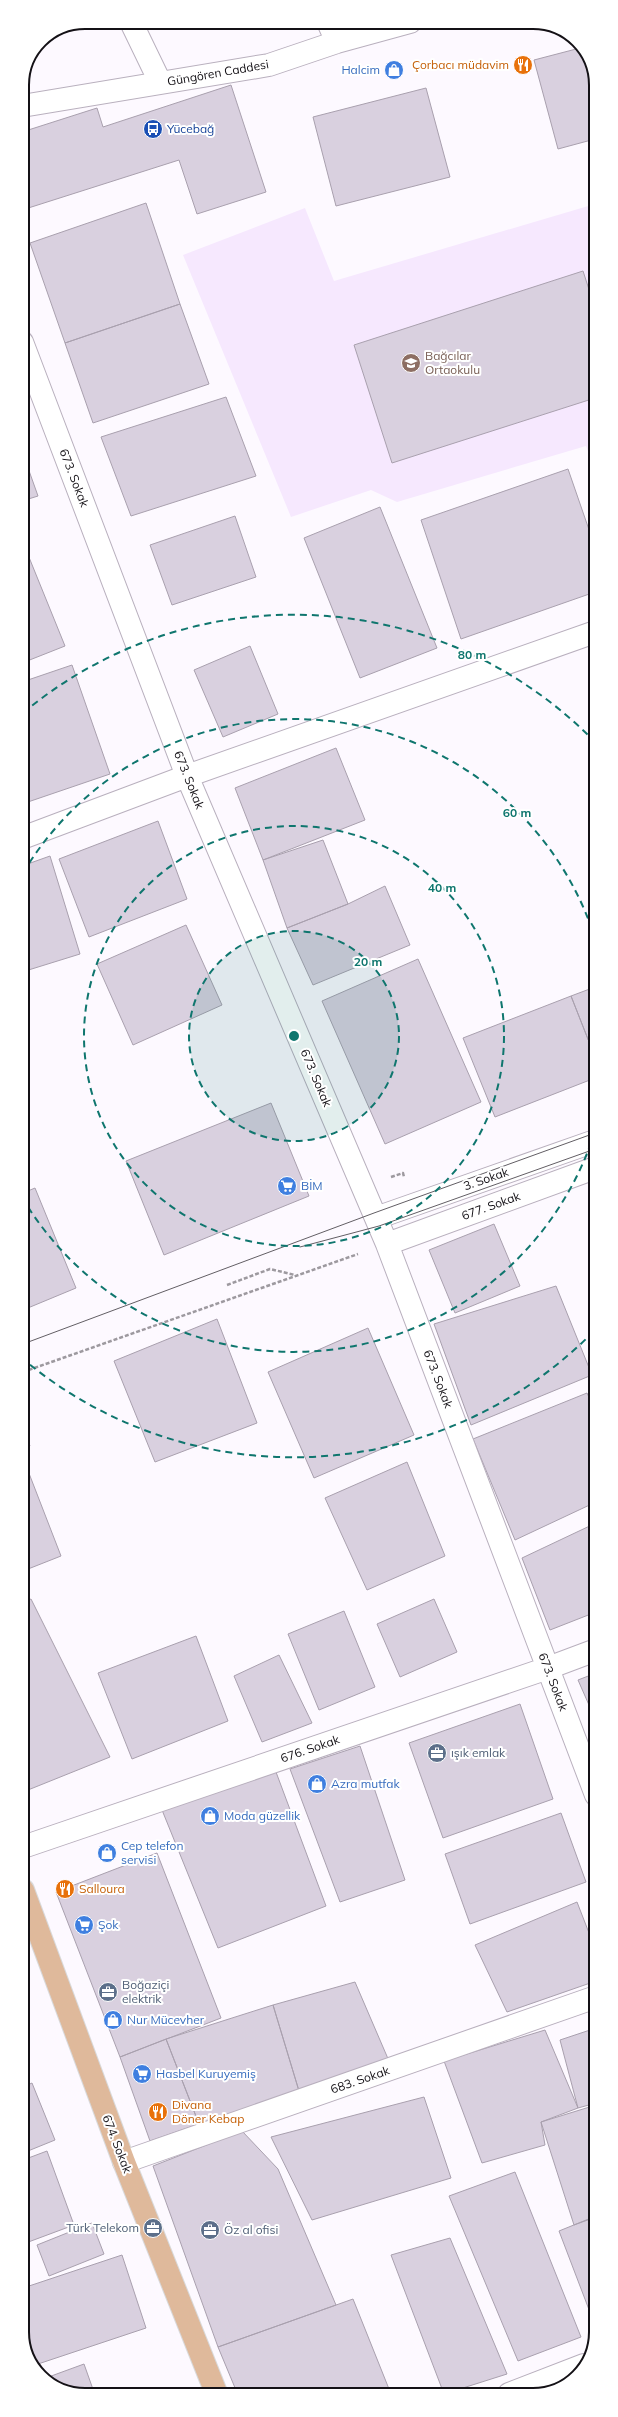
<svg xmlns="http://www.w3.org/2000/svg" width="618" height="2417" viewBox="0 0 618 2417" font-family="Mulish,sans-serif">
<rect width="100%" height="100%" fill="#fdf9ff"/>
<path fill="#f6e8fe" d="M595,204V461L592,462L586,446L397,502L371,490L291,517L183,255L305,208L334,281Z"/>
<path fill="#d9d0df" stroke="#a9a0ae" d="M580,48L595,73V139L558,149L534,60Z
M231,85L266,192L197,214L179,160L22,210V132L97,108L103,127Z
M426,88L450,177L336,206L313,117Z
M146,203L180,304L65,343L30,243Z
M583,271L595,308V398L392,463L354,345Z
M180,304L209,384L93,423L65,343Z
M226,397L256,476L131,516L101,437Z
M22,451L38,496L22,501Z
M568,469L595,547V592L461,639L421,520Z
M380,507L437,648L360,678L304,538Z
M235,516L256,577L172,605L150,545Z
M22,540L65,646L22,663Z
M250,646L278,714L223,737L194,670Z
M72,665L110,774L22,804V682Z
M336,748L365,820L263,860L235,788Z
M158,821L187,899L89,937L59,859Z
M323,840L348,904L287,928L263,860Z
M50,856L80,954L22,972V866Z
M385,886L410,945L313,985L287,928L348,904Z
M186,925L222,1005L133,1045L97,964Z
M418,959L481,1102L385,1144L322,1001Z
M595,987V1057L571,996Z
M571,996L595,1057V1078L495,1117L463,1038Z
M271,1103L309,1196L164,1255L126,1161Z
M35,1188L76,1288L23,1310V1193Z
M494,1224L520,1286L455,1313L429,1250Z
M556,1286L592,1375L471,1425L434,1324Z
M217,1319L257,1423L155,1462L114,1361Z
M368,1328L414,1435L314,1478L268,1372Z
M587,1393L596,1412V1502L515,1540L473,1439Z
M23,1428L30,1446L23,1449Z
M407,1462L445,1556L367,1590L325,1498Z
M25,1463L61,1556L23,1571V1464Z
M596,1523V1612L550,1630L522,1558Z
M31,1599L110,1757L23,1792V1602Z
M434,1599L457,1652L400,1677L377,1624Z
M344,1611L375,1687L319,1710L288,1634Z
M196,1636L228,1721L132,1759L98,1673Z
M279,1655L312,1723L262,1742L234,1676Z
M596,1673V1721L578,1680Z
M520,1704L553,1799L443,1838L409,1743Z
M360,1746L405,1880L340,1902L290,1769Z
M276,1772L326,1906L218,1948L162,1810Z
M561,1813L586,1882L470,1924L445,1854Z
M157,1853L221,2018L120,2057L56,1892Z
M577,1902L596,1951V1981L507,2012L475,1945Z
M355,1982L389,2061L299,2091L273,2005Z
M273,2005L299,2091L199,2124L166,2039Z
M596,2028V2103L578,2108L560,2040Z
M545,2030L578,2108L541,2122L545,2145L482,2163L444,2061Z
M166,2039L199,2124L150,2141L120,2057Z
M32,2083L55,2140L23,2153V2087Z
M424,2097L451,2178L312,2220L271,2137Z
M596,2105V2217L574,2225L541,2122Z
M242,2131L278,2169L336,2305L218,2347L153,2166Z
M47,2151L74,2225L23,2244V2160Z
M515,2172L581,2337L518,2361L449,2196Z
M596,2216V2328L559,2231Z
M92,2223L104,2254L49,2276L37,2245Z
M450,2238L507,2374L444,2394L391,2255Z
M122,2255L146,2328L35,2365L23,2339V2288Z
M353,2299L391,2394L238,2395L218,2347Z
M84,2364L95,2395H81L43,2379Z"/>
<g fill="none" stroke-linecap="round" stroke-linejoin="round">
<defs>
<path id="minor" d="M131,22L160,82
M328,22L337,42
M22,106L269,65L337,42L410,22
M22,342L187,776L387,1244L596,1795
M22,838L187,776L595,632
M376,1218L595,1141
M387,1244L595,1168
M23,1847L548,1668L596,1650
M124,2162L596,1997
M509,2394L584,2365"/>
<path id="major" d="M23,1890L124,2162L217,2395"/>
</defs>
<use href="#minor" stroke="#b9b0be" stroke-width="24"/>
<use href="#major" stroke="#d9d9da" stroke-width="24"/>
<path stroke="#9d999f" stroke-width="2.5" stroke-dasharray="4 2" stroke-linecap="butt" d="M391,1177L403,1173L404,1177
M227,1285L270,1269L295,1275
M23,1372L358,1254"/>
<use href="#minor" stroke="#fff" stroke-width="22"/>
<use href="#major" stroke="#dfb99b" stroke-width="22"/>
<path stroke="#625e64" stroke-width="1" d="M300,1247L379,1226L595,1149
M23,1344L374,1213L595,1133"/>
</g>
<circle cx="294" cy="1036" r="105" fill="#0f766e" fill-opacity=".12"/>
<g fill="none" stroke="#0f766e" stroke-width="2" stroke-dasharray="7 5">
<circle cx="294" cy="1036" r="105"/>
<circle cx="294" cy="1036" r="210"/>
<path d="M595 1131A316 316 0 0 1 23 1199M23 873A316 316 0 0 1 595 938"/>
<path d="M594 1331A421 421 0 0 1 23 1359M23 713A421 421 0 0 1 594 741"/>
</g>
<defs>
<symbol id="restaurant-disc" viewBox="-11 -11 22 22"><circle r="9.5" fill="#e8710a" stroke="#fff"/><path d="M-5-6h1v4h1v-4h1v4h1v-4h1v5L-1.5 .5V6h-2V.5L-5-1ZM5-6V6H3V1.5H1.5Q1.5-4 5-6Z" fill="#fff"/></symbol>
<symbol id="shop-disc" viewBox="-11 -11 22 22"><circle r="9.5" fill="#3f7fe0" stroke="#fff"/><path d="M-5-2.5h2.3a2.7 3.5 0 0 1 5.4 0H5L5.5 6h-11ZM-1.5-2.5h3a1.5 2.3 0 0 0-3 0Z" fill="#fff"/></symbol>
<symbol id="bus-disc" viewBox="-11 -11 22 22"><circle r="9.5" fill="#1a4fb4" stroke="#fff"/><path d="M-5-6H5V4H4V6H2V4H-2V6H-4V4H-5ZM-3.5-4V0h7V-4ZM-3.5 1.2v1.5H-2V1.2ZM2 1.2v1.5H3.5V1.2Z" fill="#fff"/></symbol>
<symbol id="school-disc" viewBox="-11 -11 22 22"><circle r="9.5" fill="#8d6e63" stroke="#fff"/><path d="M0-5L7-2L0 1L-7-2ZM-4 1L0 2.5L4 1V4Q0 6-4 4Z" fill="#fff"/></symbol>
<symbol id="supermarket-disc" viewBox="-11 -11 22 22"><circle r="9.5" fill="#3f7fe0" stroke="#fff"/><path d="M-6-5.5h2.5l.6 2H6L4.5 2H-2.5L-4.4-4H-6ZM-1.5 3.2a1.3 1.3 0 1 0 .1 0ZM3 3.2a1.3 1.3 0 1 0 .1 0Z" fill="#fff"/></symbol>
<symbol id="office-disc" viewBox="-11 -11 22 22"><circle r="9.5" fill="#5c6f8a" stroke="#fff"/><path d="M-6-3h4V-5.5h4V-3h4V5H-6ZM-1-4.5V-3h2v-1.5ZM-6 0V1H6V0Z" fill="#fff"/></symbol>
</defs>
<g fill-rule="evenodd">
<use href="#restaurant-disc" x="512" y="54" width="22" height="22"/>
<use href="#shop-disc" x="383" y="59" width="22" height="22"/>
<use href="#bus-disc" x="142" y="118" width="22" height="22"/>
<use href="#school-disc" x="400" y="352" width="22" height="22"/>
<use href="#supermarket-disc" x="276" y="1175" width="22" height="22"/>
<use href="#office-disc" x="426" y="1742" width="22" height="22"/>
<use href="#shop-disc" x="306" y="1773" width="22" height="22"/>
<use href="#shop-disc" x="199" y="1805" width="22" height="22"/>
<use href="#shop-disc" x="96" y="1842" width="22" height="22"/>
<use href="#restaurant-disc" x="54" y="1878" width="22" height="22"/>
<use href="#supermarket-disc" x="73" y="1914" width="22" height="22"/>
<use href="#office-disc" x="97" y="1981" width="22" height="22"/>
<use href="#shop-disc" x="102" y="2009" width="22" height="22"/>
<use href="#supermarket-disc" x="131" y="2063" width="22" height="22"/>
<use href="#restaurant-disc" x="147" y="2101" width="22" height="22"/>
<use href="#office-disc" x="142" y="2217" width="22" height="22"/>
<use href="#office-disc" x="199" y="2219" width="22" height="22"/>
</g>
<g text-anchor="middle" stroke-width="4" stroke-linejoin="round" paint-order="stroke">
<g font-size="12" fill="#c56008" stroke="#fff" text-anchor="start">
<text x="509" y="69" text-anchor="end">Çorbacı müdavim</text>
<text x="79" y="1893">Salloura</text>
<text x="172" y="2109">Divana<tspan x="172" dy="14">Döner Kebap</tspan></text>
</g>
<g font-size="12" fill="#366cbe" stroke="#fff" text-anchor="start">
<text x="380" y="74" text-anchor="end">Halcim</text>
<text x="301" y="1190">BİM</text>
<text x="331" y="1788">Azra mutfak</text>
<text x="224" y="1820">Moda güzellik</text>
<text x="121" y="1850">Cep telefon<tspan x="121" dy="14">servisi</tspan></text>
<text x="98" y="1929">Şok</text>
<text x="127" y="2024">Nur Mücevher</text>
<text x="156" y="2078">Hasbel Kuruyemiş</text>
</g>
<g font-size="12" fill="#141116" stroke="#fff">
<text transform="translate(218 73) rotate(-10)" y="4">Güngören Caddesi</text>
<text transform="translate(74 478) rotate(69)" y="4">673. Sokak</text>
<text transform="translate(189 780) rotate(68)" y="4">673. Sokak</text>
<text transform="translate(316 1078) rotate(67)" y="4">673. Sokak</text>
<text transform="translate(486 1179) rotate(-19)" y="4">3. Sokak</text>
<text transform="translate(491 1206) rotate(-20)" y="4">677. Sokak</text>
<text transform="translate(438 1379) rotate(69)" y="4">673. Sokak</text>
<text transform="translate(553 1682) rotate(69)" y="4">673. Sokak</text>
<text transform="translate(310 1749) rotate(-19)" y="4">676. Sokak</text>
<text transform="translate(360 2080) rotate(-19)" y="4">683. Sokak</text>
<text transform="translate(117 2144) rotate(69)" y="4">674. Sokak</text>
</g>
<g font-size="12" fill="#164399" stroke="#fff" text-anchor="start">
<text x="167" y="133">Yücebağ</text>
</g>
<g font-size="12" fill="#785e54" stroke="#fff" text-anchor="start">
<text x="425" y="360">Bağcılar<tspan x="425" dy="14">Ortaokulu</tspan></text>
</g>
<g font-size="12" fill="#4e5e75" stroke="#fff" text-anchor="start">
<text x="451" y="1757">ışık emlak</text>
<text x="122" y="1989">Boğaziçi<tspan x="122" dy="14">elektrik</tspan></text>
<text x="139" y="2232" text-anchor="end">Türk Telekom</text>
<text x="224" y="2234">Öz al ofisi</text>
</g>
</g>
<path d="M0 0H618V2417H0ZM85 29H533A56 56 0 0 1 589 85V2332A56 56 0 0 1 533 2388H85A56 56 0 0 1 29 2332V85A56 56 0 0 1 85 29Z" fill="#fff" fill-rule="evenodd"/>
<path fill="none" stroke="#141116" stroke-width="2" d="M85 29H533A56 56 0 0 1 589 85V2332A56 56 0 0 1 533 2388H85A56 56 0 0 1 29 2332V85A56 56 0 0 1 85 29Z"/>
<circle cx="294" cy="1036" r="6" fill="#0f766e" stroke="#fff" stroke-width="2"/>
<g font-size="12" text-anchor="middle" font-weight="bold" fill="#0f766e" stroke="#fff" stroke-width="4" stroke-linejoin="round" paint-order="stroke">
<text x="472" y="659">80 m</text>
<text x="517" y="817">60 m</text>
<text x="442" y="892">40 m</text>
<text x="368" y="966">20 m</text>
</g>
</svg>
